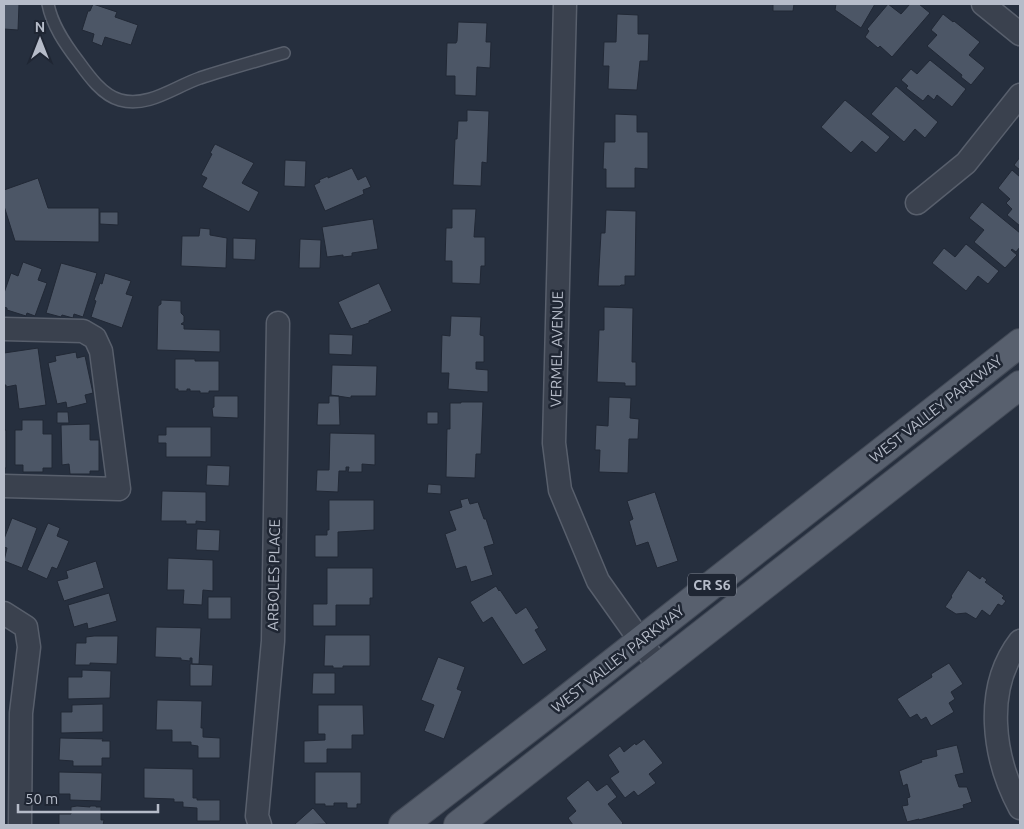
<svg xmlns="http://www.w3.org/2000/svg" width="1024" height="829" viewBox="0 0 1024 829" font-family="Ubuntu,sans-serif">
<rect width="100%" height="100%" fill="#262f3e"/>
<path fill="#4c5666" stroke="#212835" d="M4,4H19L18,30L4,29V32Z
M93,4L117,12L115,17L138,25L131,45L105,37L102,46L92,42L94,34L82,30L88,11H90Z
M773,4H794L793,11H773Z
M836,4H875L861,28L835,10Z
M888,4L901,14L910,4H919L930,13L892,57L880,46L878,48L865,37L869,31L867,29Z
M617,14L638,15V34H649L648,61H640L637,90L608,89L609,66H603L604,42H616Z
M943,14L953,22L954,21L980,42L969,55L985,68L971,85L961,77L962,75L927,46L937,35L931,30Z
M458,22L487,23L486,42H491L490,68L477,67L476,96L455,95V76H446L447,43H456L457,41Z
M930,60L966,89L952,107L937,95L934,100L928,95L923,101L906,88L908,86L901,80L911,69L917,74Z
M896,86L938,122L925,138L915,129L904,142L871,114Z
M845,100L890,137L876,153L862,141L851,153L821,127Z
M467,110L489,111L487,163L482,162L481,186L453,185L455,139H457L458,121H467Z
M615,114L637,115V132H648V169L635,168V188H606V169H603L604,142H615Z
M215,144L254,163L242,183L259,192L249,212L202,187L207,178L201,175L212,154L210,153Z
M1020,157V170L1014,165Z
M285,160L306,161L305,187L284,186Z
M352,168L358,180L366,176L371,187L363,190L364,194L325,211L314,185L320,182L319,180L328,176V178Z
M1012,170L1020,177V226L1007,215L1012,209L1006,203L1010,199L998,188Z
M38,178L48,208H99V242L15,241L4,206V190Z
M982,202L1020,233V247L1016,252L1012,249L1011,250L1017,255L1005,268L974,242L984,230L969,218Z
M452,209H476L474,237H485V266H481L480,284L452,283V261H445L446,228H452Z
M606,210L636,211L635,276H625V285H621L620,286H598L601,233H605Z
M100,212H118V225L100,224Z
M373,219L378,249L352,253V256L343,257V255L327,257L322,227Z
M200,228L210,229V235L227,238L226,268L181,266L182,236H199Z
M233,238L256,239L255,260L233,259Z
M300,239L321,240L320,268H299Z
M966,244L999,271L988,284L978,276L966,291L932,263L944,248L955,257Z
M23,262L42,269L38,280L47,283L35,316L27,313L26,316L7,310V308L4,307V293L11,273L18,276Z
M61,263L97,273L83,317L74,314L73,318L62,315L61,317L46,313Z
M105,273L131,281L126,294L133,296L122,328L91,317L96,301L94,300L100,283L102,284Z
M379,283L392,311L369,321V323L351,329L338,302Z
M161,300L181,301V313L184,316V322L181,324L184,325V329L220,330V352L157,350L158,306L161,304Z
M604,307L633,308L632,362H636V386H625V383L597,382L599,330H604Z
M451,316L481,317L480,335L484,336V362H476V369L488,370V392L448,389L449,373H441L442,335L450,336Z
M329,334L353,335L352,355L329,354Z
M38,348L46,405L19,409L16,385L6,387V385H4V353Z
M76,352L77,358L85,356L93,393L85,395L87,403L67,408L66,402L57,404L48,363L56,361L55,356Z
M175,359H195V361H219V391H209V393H200V391H190V389H187V391H178V389H175Z
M332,365L377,366L376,396H351V398L331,395Z
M214,396H238V418L213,417L212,408L214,407Z
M329,396H339L340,425H317L318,403H329Z
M609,397L631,398L630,418L639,419L638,439H629L628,473L599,472L600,450H595L596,425L608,426Z
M461,402H483L481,454H476L475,478L446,477L447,429H450V403H461Z
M57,412H68L69,423H57Z
M427,412H438V424H427Z
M22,420H43V434H52V468H43V472H23V465H15V430H22Z
M90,424V440H99V471H90V474H70L69,464L62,465L61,425Z
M166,427H211V457H166V443H158V435H166Z
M4,430H6V468H4Z
M330,433L375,434V465L362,464V472H348L349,467H346V471H339L338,492L316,491L317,470H329Z
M207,465L230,466L229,486L206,485Z
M428,484L441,485V494L427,493Z
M162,491L206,492V522L196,521V524H186V521H161Z
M655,492L678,561L657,568L648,542L636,546L629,521L633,519L627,501Z
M468,498L470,504L478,502L484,519H486L494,544L484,547L493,575L471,582L466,566L456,569L445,534L456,530L449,511L462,507L460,500Z
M329,500H374V530L338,532V557H315V535H327V530H329Z
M12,518L37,528L22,568L4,561L7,548L4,547V539Z
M48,523L60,528L57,536L69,541L57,569L52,567L47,579L27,570Z
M197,529L220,530L219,551L196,550Z
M168,558L213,560V591L203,590L202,605L183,604L184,590H167Z
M96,561L104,588L64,601L57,581L68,578L66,571Z
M327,568H373V598H370V605H336V626H313V604H327Z
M968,570L980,579L982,576L987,580L985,582L1004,596L1002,598L1006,601L1002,606L998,604L990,616L982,610L976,619L966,613L956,614L945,607L952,597L951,596Z
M496,586L499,591L500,590L516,614L526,607L539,628L535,630L547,650L523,665L492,617L483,623L470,602Z
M109,593L117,621L88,629L87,623L74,627L68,605Z
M208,597H231V619H208Z
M156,627L201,628L199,664H192V658H190V661L181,660V658L155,657Z
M325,635H370V666H343V668H333V666H324Z
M94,636H118L117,664L90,663V665H75L76,643H86V637Z
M438,657L465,667L457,689L462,691L444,739L424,731L434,705L421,700Z
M949,663L963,684L951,692L955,699L949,703L954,712L931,726L926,717L921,720L917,714L910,718L897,699L932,677L931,674Z
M190,664L213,665L212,686H190Z
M82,670L111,671L110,698L68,699V677H82Z
M313,673H335V694H312Z
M157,700L202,701L201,728H203V737L220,738V758H198V746L191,745V742H172V730H156Z
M103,704V732L61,733V712H72V705Z
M318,705H363L364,735H352V749H327V763H304V741L325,740V734H318Z
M60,738L103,739L102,741H110V758H102V766H73V761L59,760Z
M644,739L663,763L649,774L656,783L638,796L634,791L625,798L610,778L619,772L608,755L620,746L624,752L635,743L636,745Z
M957,745L964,773L955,775L959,787H967L972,802L963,805L964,808L919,820V819L907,822L902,806L908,805L907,798L910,797L907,784L903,786L899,771L922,762L921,760L937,756L936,750Z
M144,768L193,769V798H197V800H220V821H197V808L183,807V802H174V799L144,798Z
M59,772L102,773L101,801L70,800V794H59Z
M315,772H361V804H357V808H347V803H334V806H325V804H315Z
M588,780L597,791L607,784L617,797L608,804L623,823L621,825H573L568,818L576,811L566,798Z
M77,806L90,807V806H96V807H101V820H104L103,825H105H59V814H71V807Z
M313,808L327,824L296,825L295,824Z"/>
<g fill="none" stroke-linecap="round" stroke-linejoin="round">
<defs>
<path id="lane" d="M48,4C52,25 65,44 78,61C88,75 102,95 120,100C148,108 174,87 200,78C228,69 256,61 284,53"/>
<path id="street" d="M565,4L554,443L560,490L598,581L659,667
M983,4L1020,34
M917,203L966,163L1020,95
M4,329L83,331L95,338L101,351L119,489L4,486
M4,613L26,627L29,647L21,713L20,825
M1020,641C983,689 993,758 1020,808
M260,825L257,816L273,641L278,323"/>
<path id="primary" d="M403,825L555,708L1020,343
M458,825L1020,385"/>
</defs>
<use href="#lane" stroke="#585f6c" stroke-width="14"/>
<use href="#street" stroke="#585f6c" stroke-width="25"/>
<use href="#primary" stroke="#434a57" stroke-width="30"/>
<use href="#lane" stroke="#3a414e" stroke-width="11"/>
<use href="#street" stroke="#3a414e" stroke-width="22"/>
<use href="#primary" stroke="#58606e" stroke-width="28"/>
</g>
<g text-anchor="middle" stroke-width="5" stroke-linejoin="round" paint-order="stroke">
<rect fill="#1f2633" stroke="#898f9c" stroke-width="1" x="688" y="573.5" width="48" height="23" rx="4"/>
<g font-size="14" font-weight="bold" fill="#b6bcc9">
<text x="712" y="590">CR S6</text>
</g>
<g font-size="15" fill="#b6bcc9" stroke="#1f2633">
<text transform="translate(557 349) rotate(-89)" y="5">VERMEL AVENUE</text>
<text transform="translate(936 409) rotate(-38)" y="5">WEST VALLEY PARKWAY</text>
<text transform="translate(274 575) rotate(-89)" y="5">ARBOLES PLACE</text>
<text transform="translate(618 659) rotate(-38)" y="5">WEST VALLEY PARKWAY</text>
</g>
</g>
<rect width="1024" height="829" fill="none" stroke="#b6bcc9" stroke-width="10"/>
<g transform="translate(40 40)" stroke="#1f2633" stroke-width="4" paint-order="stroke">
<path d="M0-4L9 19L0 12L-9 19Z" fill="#b6bcc9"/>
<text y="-8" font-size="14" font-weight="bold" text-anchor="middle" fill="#b6bcc9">N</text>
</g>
<path d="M18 804v8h140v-8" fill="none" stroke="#b6bcc9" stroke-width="2.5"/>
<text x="25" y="804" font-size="15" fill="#b6bcc9" stroke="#1f2633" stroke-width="4" paint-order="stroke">50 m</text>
</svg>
